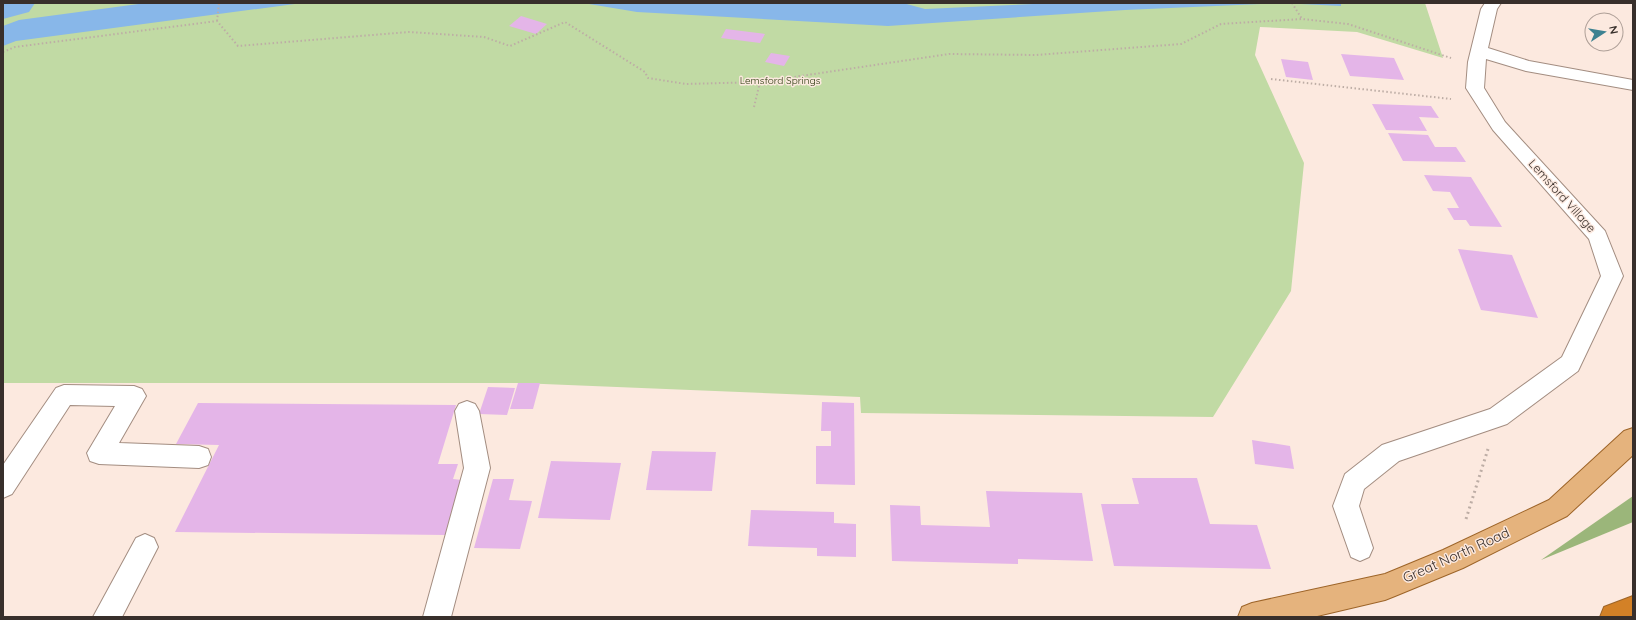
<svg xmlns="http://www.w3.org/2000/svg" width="1636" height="620" viewBox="0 0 1636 620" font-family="Quicksand,sans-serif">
<rect width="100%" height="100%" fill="#fce9df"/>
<path fill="#c1daa4" d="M13,3H1425L1443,58L1357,32L1260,27L1255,55L1304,163L1291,291L1213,417L861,413L860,397L519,383H3V6Z"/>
<path fill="#9bb67a" d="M1633,496V522L1541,560Z"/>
<path fill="#88b7e9" d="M146,3H302L16,41L3,46V26L19,20Z
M583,3H903L925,9L1056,3H1341V6L1281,3L1125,10L888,26L637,12Z"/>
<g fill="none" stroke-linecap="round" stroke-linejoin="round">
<path fill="#88b7e9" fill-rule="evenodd" d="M3,3H35L29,12L3,19Z"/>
</g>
<path fill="#e4b5e8" d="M521,16L547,24L536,34L509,26Z
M726,29L765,34L760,43L721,38Z
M771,53L790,56L784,66L765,62Z
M1341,54L1394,58L1404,80L1350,76Z
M1281,59L1308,62L1313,80L1286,77Z
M1372,104L1431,106L1439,118L1419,117L1427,131L1386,130Z
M1388,133L1428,135L1435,147H1456L1466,162L1403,161Z
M1424,175L1471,177L1502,227L1470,226L1466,220H1454L1447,208H1459L1450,192L1433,191Z
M1458,249L1512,255L1538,318L1481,310Z
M518,383H540L533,409H510Z
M488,387L515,388L507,415L479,414Z
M822,402L854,403L855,485L816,484V446H831V431H821Z
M198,403L456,405L438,464H458L453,479L462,480L446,535L175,532L219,445L176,444Z
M1252,440L1290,446L1294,469L1255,464Z
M652,451L716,452L712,491L646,490Z
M551,461L621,463L610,520L538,518Z
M1132,478H1197L1210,524L1257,525L1271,569L1114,566L1101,504H1139Z
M493,479H514L509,500L532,501L520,549L474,548Z
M986,491L1082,493L1093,561L1018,559V564L892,561L890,505L920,506L921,525L990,527Z
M751,510L834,512V523L856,524V557L817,556V548L748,546Z"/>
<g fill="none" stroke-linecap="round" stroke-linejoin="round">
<defs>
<path id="minor" d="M1485,3H1501L1497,9L1488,48L1529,61L1633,80V90L1526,71L1486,59L1484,88L1505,122L1605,231L1623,276L1578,371L1507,424L1399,461L1364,489L1359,506L1373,548L1369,557L1360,561L1351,557L1333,506L1345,474L1382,445L1490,409L1562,357L1601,276L1589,239L1493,130L1466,88L1468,62L1481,9Z
M64,385L134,386L142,389L146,396L119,443L199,446L208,449L211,457L208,465L199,468L99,464L90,461L87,453L115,406L70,405L12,494L3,498V465L56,388Z
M467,401L475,404L479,411L490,468L451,617H423L464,468L455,411L459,404Z
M145,534L154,538L158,547L122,617H93L136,538Z"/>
<path id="major" d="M1633,428V455L1567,516L1463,568L1395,596L1385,600L1313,617H1238L1242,607L1252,603L1385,574L1443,550L1549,500L1624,431Z"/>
<path id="highway" d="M1633,596V617H1600L1604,607Z"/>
</defs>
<use href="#minor" stroke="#a38d81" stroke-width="2"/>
<use href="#major" stroke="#9d6428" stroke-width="2"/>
<use href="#highway" stroke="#9d6428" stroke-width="2"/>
<path stroke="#bdada5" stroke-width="2" stroke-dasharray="1.5 2.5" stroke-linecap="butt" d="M1292,3L1302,19
M217,21L219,3
M3,52L15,47L217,21L238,46L409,32L484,37L510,46L565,22L645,72L648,78L686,84L760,82L949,54L1036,55L1181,44L1221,24L1302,19L1348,24L1451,58
M1271,79L1451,99
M754,107L760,82"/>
<path stroke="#bdada5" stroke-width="3" stroke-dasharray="2 3.5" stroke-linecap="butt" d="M1466,519L1488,449"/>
<use href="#minor" fill="#fff" fill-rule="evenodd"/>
<use href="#major" fill="#e5b37d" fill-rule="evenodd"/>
<use href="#highway" fill="#d38127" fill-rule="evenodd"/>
</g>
<g text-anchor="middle" stroke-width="3" stroke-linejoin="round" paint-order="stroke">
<g font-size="10" fill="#1f3002" stroke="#fce9df">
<text x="780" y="84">Lemsford Springs</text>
</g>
<g font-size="12" fill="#382f2b" stroke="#fce9df">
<text transform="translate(1562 196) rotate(48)" y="4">Lemsford Village</text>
</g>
<g font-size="14" fill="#382f2b" stroke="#fce9df">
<text transform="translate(1456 555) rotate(-24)" y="5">Great North Road</text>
</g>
</g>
<rect width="1636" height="620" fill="none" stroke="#382f2b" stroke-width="8"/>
<g transform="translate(1604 32) rotate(78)"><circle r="19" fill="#fce9df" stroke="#ae9f97"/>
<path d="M0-3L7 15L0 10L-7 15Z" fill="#3e8291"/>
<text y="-6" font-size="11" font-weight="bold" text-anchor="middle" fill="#382f2b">N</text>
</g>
</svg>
